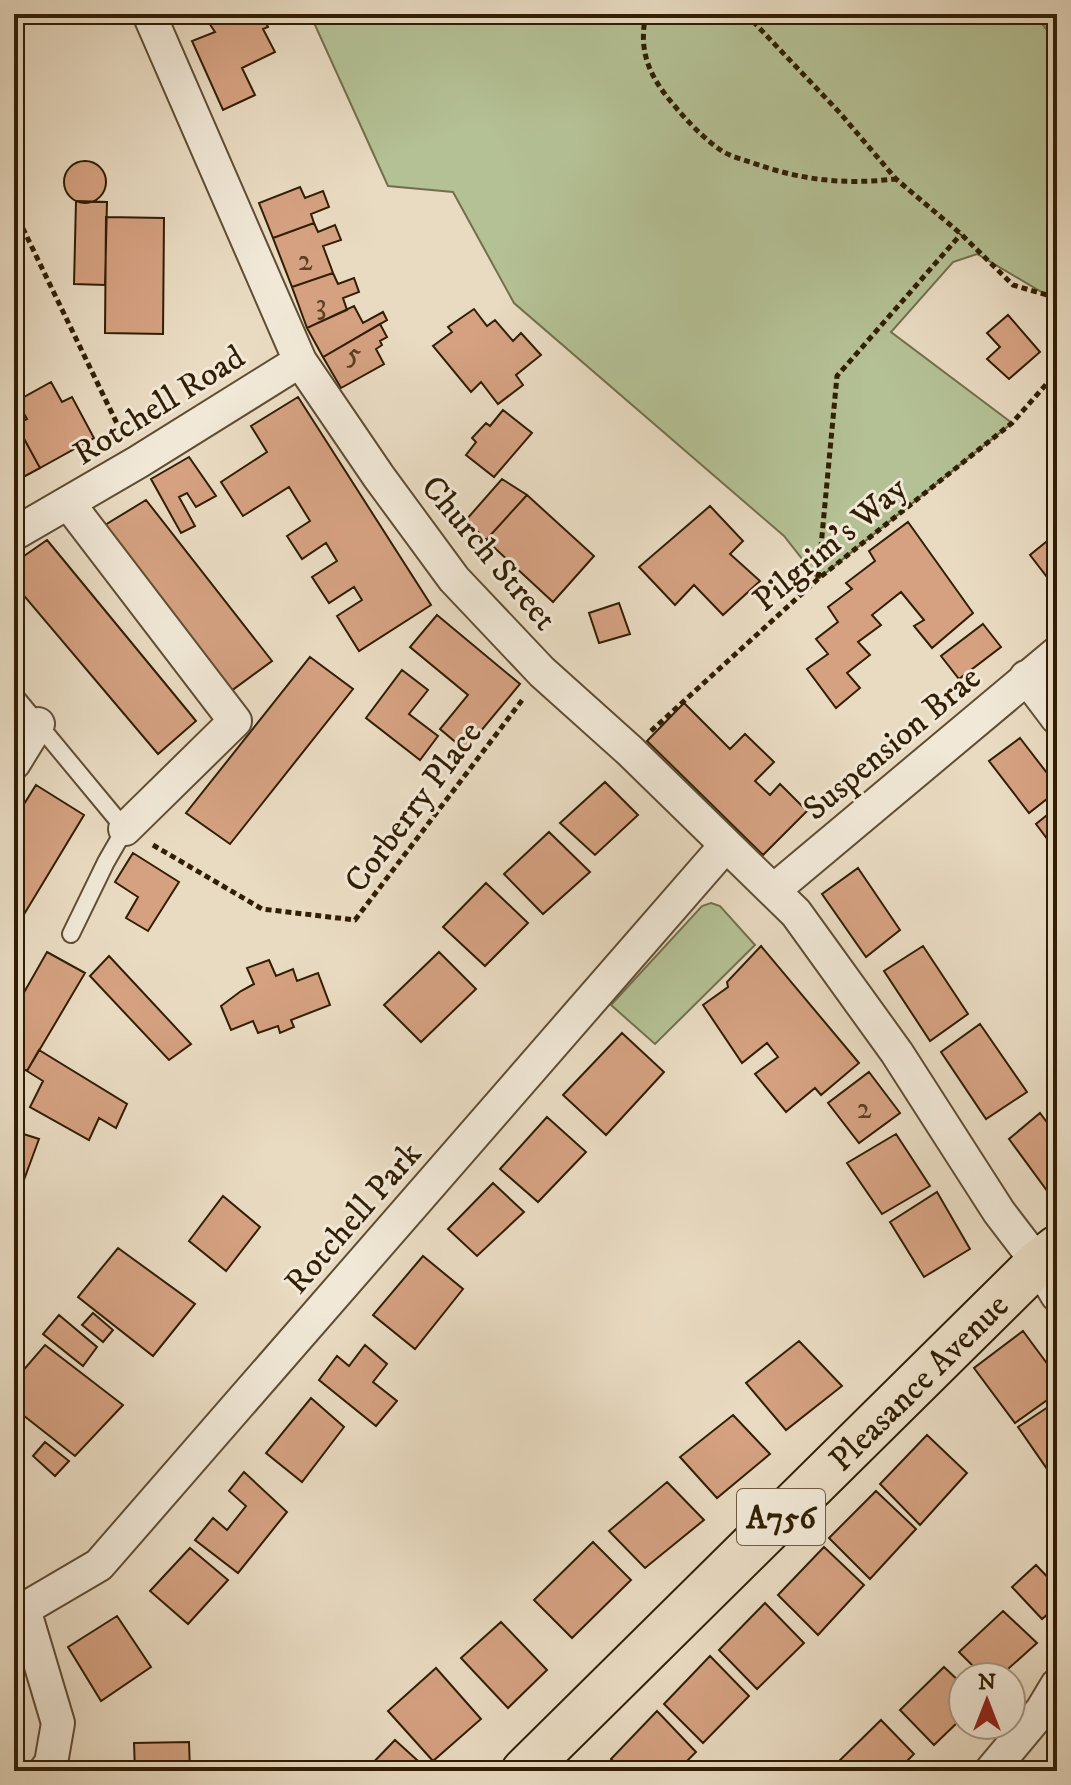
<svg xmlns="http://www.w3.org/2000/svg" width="1071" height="1785" viewBox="0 0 1071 1785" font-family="'IM FELL DW Pica',serif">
<rect width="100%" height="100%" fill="#e9dbc2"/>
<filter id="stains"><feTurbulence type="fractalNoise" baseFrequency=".0025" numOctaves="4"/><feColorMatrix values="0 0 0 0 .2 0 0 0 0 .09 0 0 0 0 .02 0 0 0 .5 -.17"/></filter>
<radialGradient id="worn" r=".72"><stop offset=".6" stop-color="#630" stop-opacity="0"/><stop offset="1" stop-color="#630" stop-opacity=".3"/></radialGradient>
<path fill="#b4c195" stroke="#72704c" stroke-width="2" d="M310,14H1034L1057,42V296L1045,294L977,254L953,262L891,332L1012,423L818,579L784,536L514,303L453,192L388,186Z
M711,903L720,906L755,945L655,1044L611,1005L702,906Z"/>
<path fill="#97bbb5" stroke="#6e7c6e" stroke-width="2" d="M1034,14H1057V42Z"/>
<path fill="#d5a181" stroke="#311e03" stroke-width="2" d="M219,14H262L268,27L263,29L275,52L242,68L255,95L223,110L192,41L215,32L207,20Z
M64 182a21 21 0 1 1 42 0a21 21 0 1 1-42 0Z
M300,187L305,198L323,191L329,207L311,214L314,223L273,238L259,203Z
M76,201L107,202L105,285L74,284Z
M106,217L164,218L163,334L105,333Z
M314,223L318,232L335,225L341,240L323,246L333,273L292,287L273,238Z
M333,273L338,284L354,278L359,292L343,298L347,310L307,328L292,287Z
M354,306L363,323L383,312L387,320L323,357L307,328Z
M474,309L487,326L495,320L513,341L521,333L541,355L516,375L523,385L498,404L481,382L471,392L433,346L452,332L448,327Z
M1008,315L1040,352L1009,379L987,359L1000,347L987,333Z
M380,324L387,337L380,341L382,345L376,349L384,364L341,388L323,357Z
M51,382L62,402L72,397L94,438L40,468L16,424L27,419L17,401Z
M298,397L431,605L359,651L337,616L362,600L354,587L329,603L312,577L337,561L326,543L302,559L287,536L310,521L289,487L243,516L221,482L267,452L251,426Z
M503,410L532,433L494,477L466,455L476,442L472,438L486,423L490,426Z
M16,424L40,468L14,482V425Z
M189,457L216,496L196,507L187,493L179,497L195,526L181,533L151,479Z
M502,479L527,495L486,540L466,520Z
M527,495L594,556L553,602L486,540Z
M146,500L272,661L231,691L105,525Z
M710,506L743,541L730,554L760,581L723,615L694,585L675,605L639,567Z
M908,522L973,613L932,648L914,626L924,620L901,592L872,615L881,625L858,642L870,655L847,673L860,688L836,708L807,669L828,654L816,639L838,622L828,607L852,589L846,583L875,561L869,551Z
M1057,533V590L1030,555Z
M47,540L196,721L158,754L14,584V563Z
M619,603L630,634L599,643L589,613Z
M437,615L520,684L465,750L440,729L468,695L410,647Z
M983,624L1001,647L959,679L941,656Z
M310,657L353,689L230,844L186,813Z
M402,670L428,690L409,714L438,736L420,760L366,718Z
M684,703L730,749L745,734L774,762L755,781L770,795L780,784L807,811L763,855L647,741Z
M1020,738L1057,786V791L1029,813L989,761Z
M605,782L638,815L595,855L560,823Z
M36,785L84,815L14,931V820Z
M1057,807V852L1036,824Z
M549,832L590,872L543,914L504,874Z
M133,853L179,882L148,931L126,918L138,897L115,882Z
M858,868L900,930L866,957L822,894Z
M486,883L528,923L485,966L443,927Z
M761,946L859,1063L821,1095L815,1088L786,1112L755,1074L778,1057L767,1043L742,1063L703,1005L728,987L727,982Z
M923,946L968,1014L930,1041L884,971Z
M47,952L85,973L27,1071L14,1064V1010Z
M439,952L476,989L421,1042L384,1005Z
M109,956L191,1044L169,1060L90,976Z
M269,960L276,976L293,969L297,981L318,973L330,1005L291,1020L294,1027L280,1033L278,1026L258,1033L253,1021L231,1030L221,1006L241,991L254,984L247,968Z
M980,1024L1027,1092L986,1119L941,1052Z
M622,1033L664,1072L606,1135L563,1095Z
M39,1050L127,1104L116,1128L99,1118L89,1140L30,1107L43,1081L27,1071Z
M869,1072L900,1113L859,1143L828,1103Z
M1040,1113L1055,1133L1057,1131V1185L1048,1192L1009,1139Z
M547,1117L586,1152L538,1202L500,1169Z
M14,1131L39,1139L14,1207Z
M896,1134L930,1186L882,1214L847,1163Z
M493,1183L524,1212L477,1256L448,1229Z
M937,1192L970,1249L924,1277L890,1222Z
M223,1196L260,1227L226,1271L189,1241Z
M118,1248L195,1304L153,1356L78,1297Z
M423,1256L463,1289L415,1349L373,1315Z
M93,1313L113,1330L103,1342L82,1325Z
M59,1315L97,1347L83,1366L43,1334Z
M1023,1331L1057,1377V1393L1015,1423L974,1368Z
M799,1341L842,1386L786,1430L746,1383Z
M45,1345L123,1405L75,1456L14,1408V1381Z
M365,1345L387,1364L373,1382L397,1401L376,1426L319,1380L337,1356L349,1366Z
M311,1398L344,1427L302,1482L266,1453Z
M1057,1401V1477L1054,1479L1018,1427Z
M733,1415L770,1454L717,1498L680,1457Z
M927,1435L967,1473L920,1525L880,1484Z
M45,1442L69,1461L55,1476L33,1456Z
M244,1472L287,1512L238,1573L195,1540L213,1518L227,1530L246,1506L229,1491Z
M667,1482L704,1520L645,1568L609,1531Z
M876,1491L916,1529L870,1579L829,1538Z
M593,1542L631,1580L572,1638L534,1600Z
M824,1547L864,1585L818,1635L778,1595Z
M190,1548L228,1580L188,1624L150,1591Z
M1036,1565L1057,1587V1606L1042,1619L1012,1587Z
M765,1603L804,1643L757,1689L719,1650Z
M1003,1611L1037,1643L999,1677H984L959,1652Z
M117,1616L151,1667L101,1701L68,1647Z
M501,1622L547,1670L508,1708L461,1658Z
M710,1656L749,1696L703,1743L664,1704Z
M944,1667L963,1685V1717L934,1745L900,1710Z
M436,1668L481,1719L433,1761L388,1711Z
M657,1711L696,1752L677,1771H623L611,1759Z
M881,1720L914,1754L897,1771H839L834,1766Z
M395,1740L428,1770L365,1771Z
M189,1742L190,1771H135L134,1743Z"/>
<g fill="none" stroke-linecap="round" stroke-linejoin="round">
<defs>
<path id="service" d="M14,695L125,829L106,862L71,934"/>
<path id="minor" d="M149,14L300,361L379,477L454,579L542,672L630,751L796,913L897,1053L999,1212L1038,1263L1057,1295
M69,504L235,721L125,829
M14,534L138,462L300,361
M1026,677L1057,718
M14,763L38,724
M774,890L1057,653
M24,1609L58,1723L51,1763L45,1771
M14,1611L24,1609L99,1565L726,845
M991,1771L1042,1710L1057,1685"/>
<g id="primary">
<path id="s1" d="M524,1771L1038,1263L1057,1248"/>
</g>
</defs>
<use href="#service" stroke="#5f4d33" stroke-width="20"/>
<use href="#minor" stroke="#5f4d33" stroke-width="36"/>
<use href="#primary" stroke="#311e03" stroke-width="48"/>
<path stroke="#311e03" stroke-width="5" stroke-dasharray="6 4" stroke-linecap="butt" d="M646,14C638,51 649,76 673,104C687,121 703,138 722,151C730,156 741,159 750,162C800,180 843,185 895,179
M746,14L840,113L896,179L961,234L1013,285L1057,298
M14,210L123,436
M818,578L837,376L961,234
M651,731L818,579L1012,423L1057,372
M153,845L262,909L355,920L523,699"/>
<use href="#service" stroke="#f1e8d7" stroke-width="16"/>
<use href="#minor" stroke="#f1e8d7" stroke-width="32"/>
<use href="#primary" stroke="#e9dbc2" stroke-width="44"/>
</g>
<g text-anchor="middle" stroke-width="6" stroke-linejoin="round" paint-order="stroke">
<g font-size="30" fill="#5a3f22">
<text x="305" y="270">2</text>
<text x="321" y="314">3</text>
<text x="354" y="363">5</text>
<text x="864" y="1118">2</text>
</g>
<rect fill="#f1e8d7" stroke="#6b5b43" stroke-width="2" x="737" y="1489" width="88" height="56" rx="6"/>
<g font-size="32" font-weight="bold" fill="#311e03">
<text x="781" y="1528">A756</text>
</g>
<g font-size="34" fill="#311e03" stroke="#f1e8d7">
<text transform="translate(158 404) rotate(-32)" y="12">Rotchell Road</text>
<text transform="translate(829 543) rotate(-40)" y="12">Pilgrim's Way</text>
<text transform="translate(490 552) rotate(50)" y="12">Church Street</text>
<text transform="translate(891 742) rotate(-40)" y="12">Suspension Brae</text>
<text transform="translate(412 806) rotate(-53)" y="12">Corberry Place</text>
<text transform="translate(352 1217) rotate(-49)" y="12">Rotchell Park</text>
<text dy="12" stroke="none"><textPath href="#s1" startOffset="554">Pleasance Avenue</textPath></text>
</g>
</g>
<rect width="1071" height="1785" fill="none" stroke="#e9dbc2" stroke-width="48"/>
<rect x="16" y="16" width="1039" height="1753" fill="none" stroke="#311e03" stroke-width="4"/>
<rect x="24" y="24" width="1023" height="1737" fill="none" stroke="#311e03" stroke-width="2"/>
<g transform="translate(987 1701)"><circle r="38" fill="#f1e8d7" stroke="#a49782" stroke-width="2"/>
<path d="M0-6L14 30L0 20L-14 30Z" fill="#8f2418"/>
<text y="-12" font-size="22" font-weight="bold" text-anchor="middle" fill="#311e03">N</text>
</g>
<rect width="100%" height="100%" filter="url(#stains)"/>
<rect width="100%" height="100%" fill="url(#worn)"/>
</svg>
